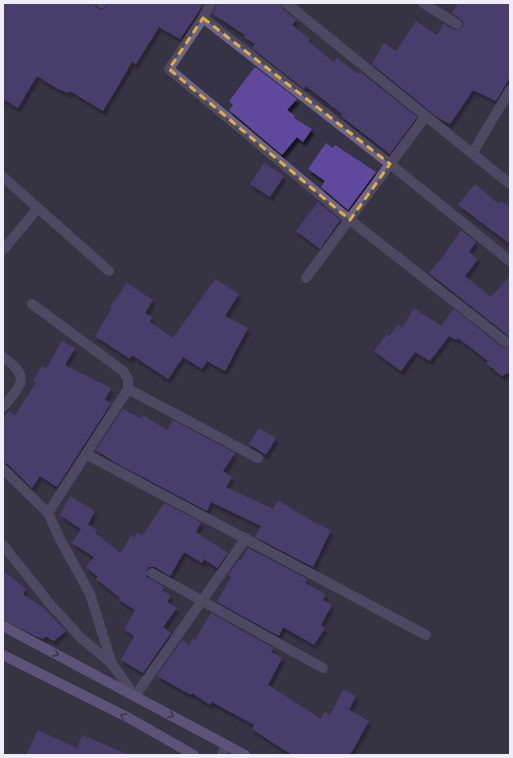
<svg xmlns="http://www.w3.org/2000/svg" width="513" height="758" viewBox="0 0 513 758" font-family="'PT Sans',sans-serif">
<defs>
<filter id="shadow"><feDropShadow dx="2.5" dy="4.5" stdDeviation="1" flood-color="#0009"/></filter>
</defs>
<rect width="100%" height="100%" fill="#363344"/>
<path fill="#614a9d" filter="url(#shadow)" d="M3,3H95L96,7L101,10L106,8L108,3H204L180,39L159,27L136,64L132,62L103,111L70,91L68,93L58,89L37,76L18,108L3,99Z
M217,3H280L282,8L296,20L292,25L310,39L308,41L334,62L337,58L358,74L360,72L417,117L390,154L341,116L342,114L306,86L304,89L252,48L255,44L244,37L245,35L213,14Z
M458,3H510V77L496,101L473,90L450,124L437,117L372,64L384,43L396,51L416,21L437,35L444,24L454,30L460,29L463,27V21L452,13Z
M255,67L297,99L287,110L295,116L294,118L312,129L303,142L297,137L282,155L229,110L233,105L229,101Z
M326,143L333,148L335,145L376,172L348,210L321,187L325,181L308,169Z
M264,163L284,176L270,197L250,184Z
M475,184L499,204L501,201L510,207V244L458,205Z
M318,202L340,220L320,249L296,231Z
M461,230L476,242L469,252L478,259L465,276L491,297L510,276V337L429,273L441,259Z
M215,279L239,294L225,316L248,328L225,371L207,361L202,369L183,357L168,379L132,355L130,359L95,336L112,308L110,307L127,283L153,300L145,313L152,317L150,322L173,338Z
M414,308L441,326L454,309L502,347L505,348L510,347V372L502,376L486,363L488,361L458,338L456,340L449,336L430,361L415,352L401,371L374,351L387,334L389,336L398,325L402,328Z
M62,341L75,348L65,365L111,388L105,400L111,403L57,487L40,476L32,488L8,464L3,463V420L8,411L15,415L36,383L33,381L42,366L46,369Z
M123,409L140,418L142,415L167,430L173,420L235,453L223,471L232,477L226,487L273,509L278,500L315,523L331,530L313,567L255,537L261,526L211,502L207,511L114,462L96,450Z
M259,428L276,438L266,455L249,444Z
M70,496L95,511L88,524L97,531L95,533L121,553L131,535L134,537L137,532L142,536L164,503L201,522L196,532L228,553L217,568L204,559L202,563L184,552L170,576L155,567H149L147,570V577L164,587L162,590L171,596L167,602L177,608L163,627L171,633L143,673L121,660L134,636L124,629L135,610L119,600L120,598L96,579L98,577L86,567L94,557L72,543L81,529L60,515Z
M248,548L307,579L305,583L326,594L323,600L332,605L321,625L325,628L314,645L283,627L279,636L217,602L231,577L228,575L239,560L241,561Z
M3,571L26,589L23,594L45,609L66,631L54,641L45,636L44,639L37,637L3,620Z
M211,613L273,648L271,652L282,658L268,685L321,719L325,712L330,715L343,689L356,696L349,710L369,721L350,755H292L252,729L254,725L212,702L210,705L192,693L191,695L157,676L182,640L189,645L193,638L195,640Z
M38,730L77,748L82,735L129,755H26Z"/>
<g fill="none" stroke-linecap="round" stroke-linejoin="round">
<path stroke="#6c6489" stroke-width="10" d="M101,3H102
M211,3L203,18L390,164L510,261
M286,3L510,184
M423,3L457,24
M203,18L169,69L350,220L506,342
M472,154L510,90
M3,177L109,271
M3,250L38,208
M306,278L425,117
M32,304L123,371L128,379V389L48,513
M3,357C31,377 22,384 3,407
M128,389L258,458
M86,454L426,635
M3,469L48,513L61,541L90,594L112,664L135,696L246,538
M3,545L50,604L81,638L112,664
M152,573L323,668
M222,755L226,745"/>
<path stroke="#8a7db8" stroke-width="10" d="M3,626L245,755
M3,655L129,718L194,755"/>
</g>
<defs><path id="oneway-chevron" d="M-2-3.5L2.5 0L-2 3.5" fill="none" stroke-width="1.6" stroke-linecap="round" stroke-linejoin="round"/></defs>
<g stroke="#433e55">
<use href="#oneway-chevron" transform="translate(56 654) rotate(28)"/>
<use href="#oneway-chevron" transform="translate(171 715) rotate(28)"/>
<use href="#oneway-chevron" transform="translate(123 716) rotate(-153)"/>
</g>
<path d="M0 0H513V758H0ZM203,18L390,164L350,220L169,69Z" fill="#363344" fill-opacity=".55" fill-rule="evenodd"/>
<path fill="none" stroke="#dfb034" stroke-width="3" stroke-dasharray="8 5" stroke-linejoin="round" d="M203,18L390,164L350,220L169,69Z"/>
<rect width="513" height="758" fill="none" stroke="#efedf8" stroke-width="8"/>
</svg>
